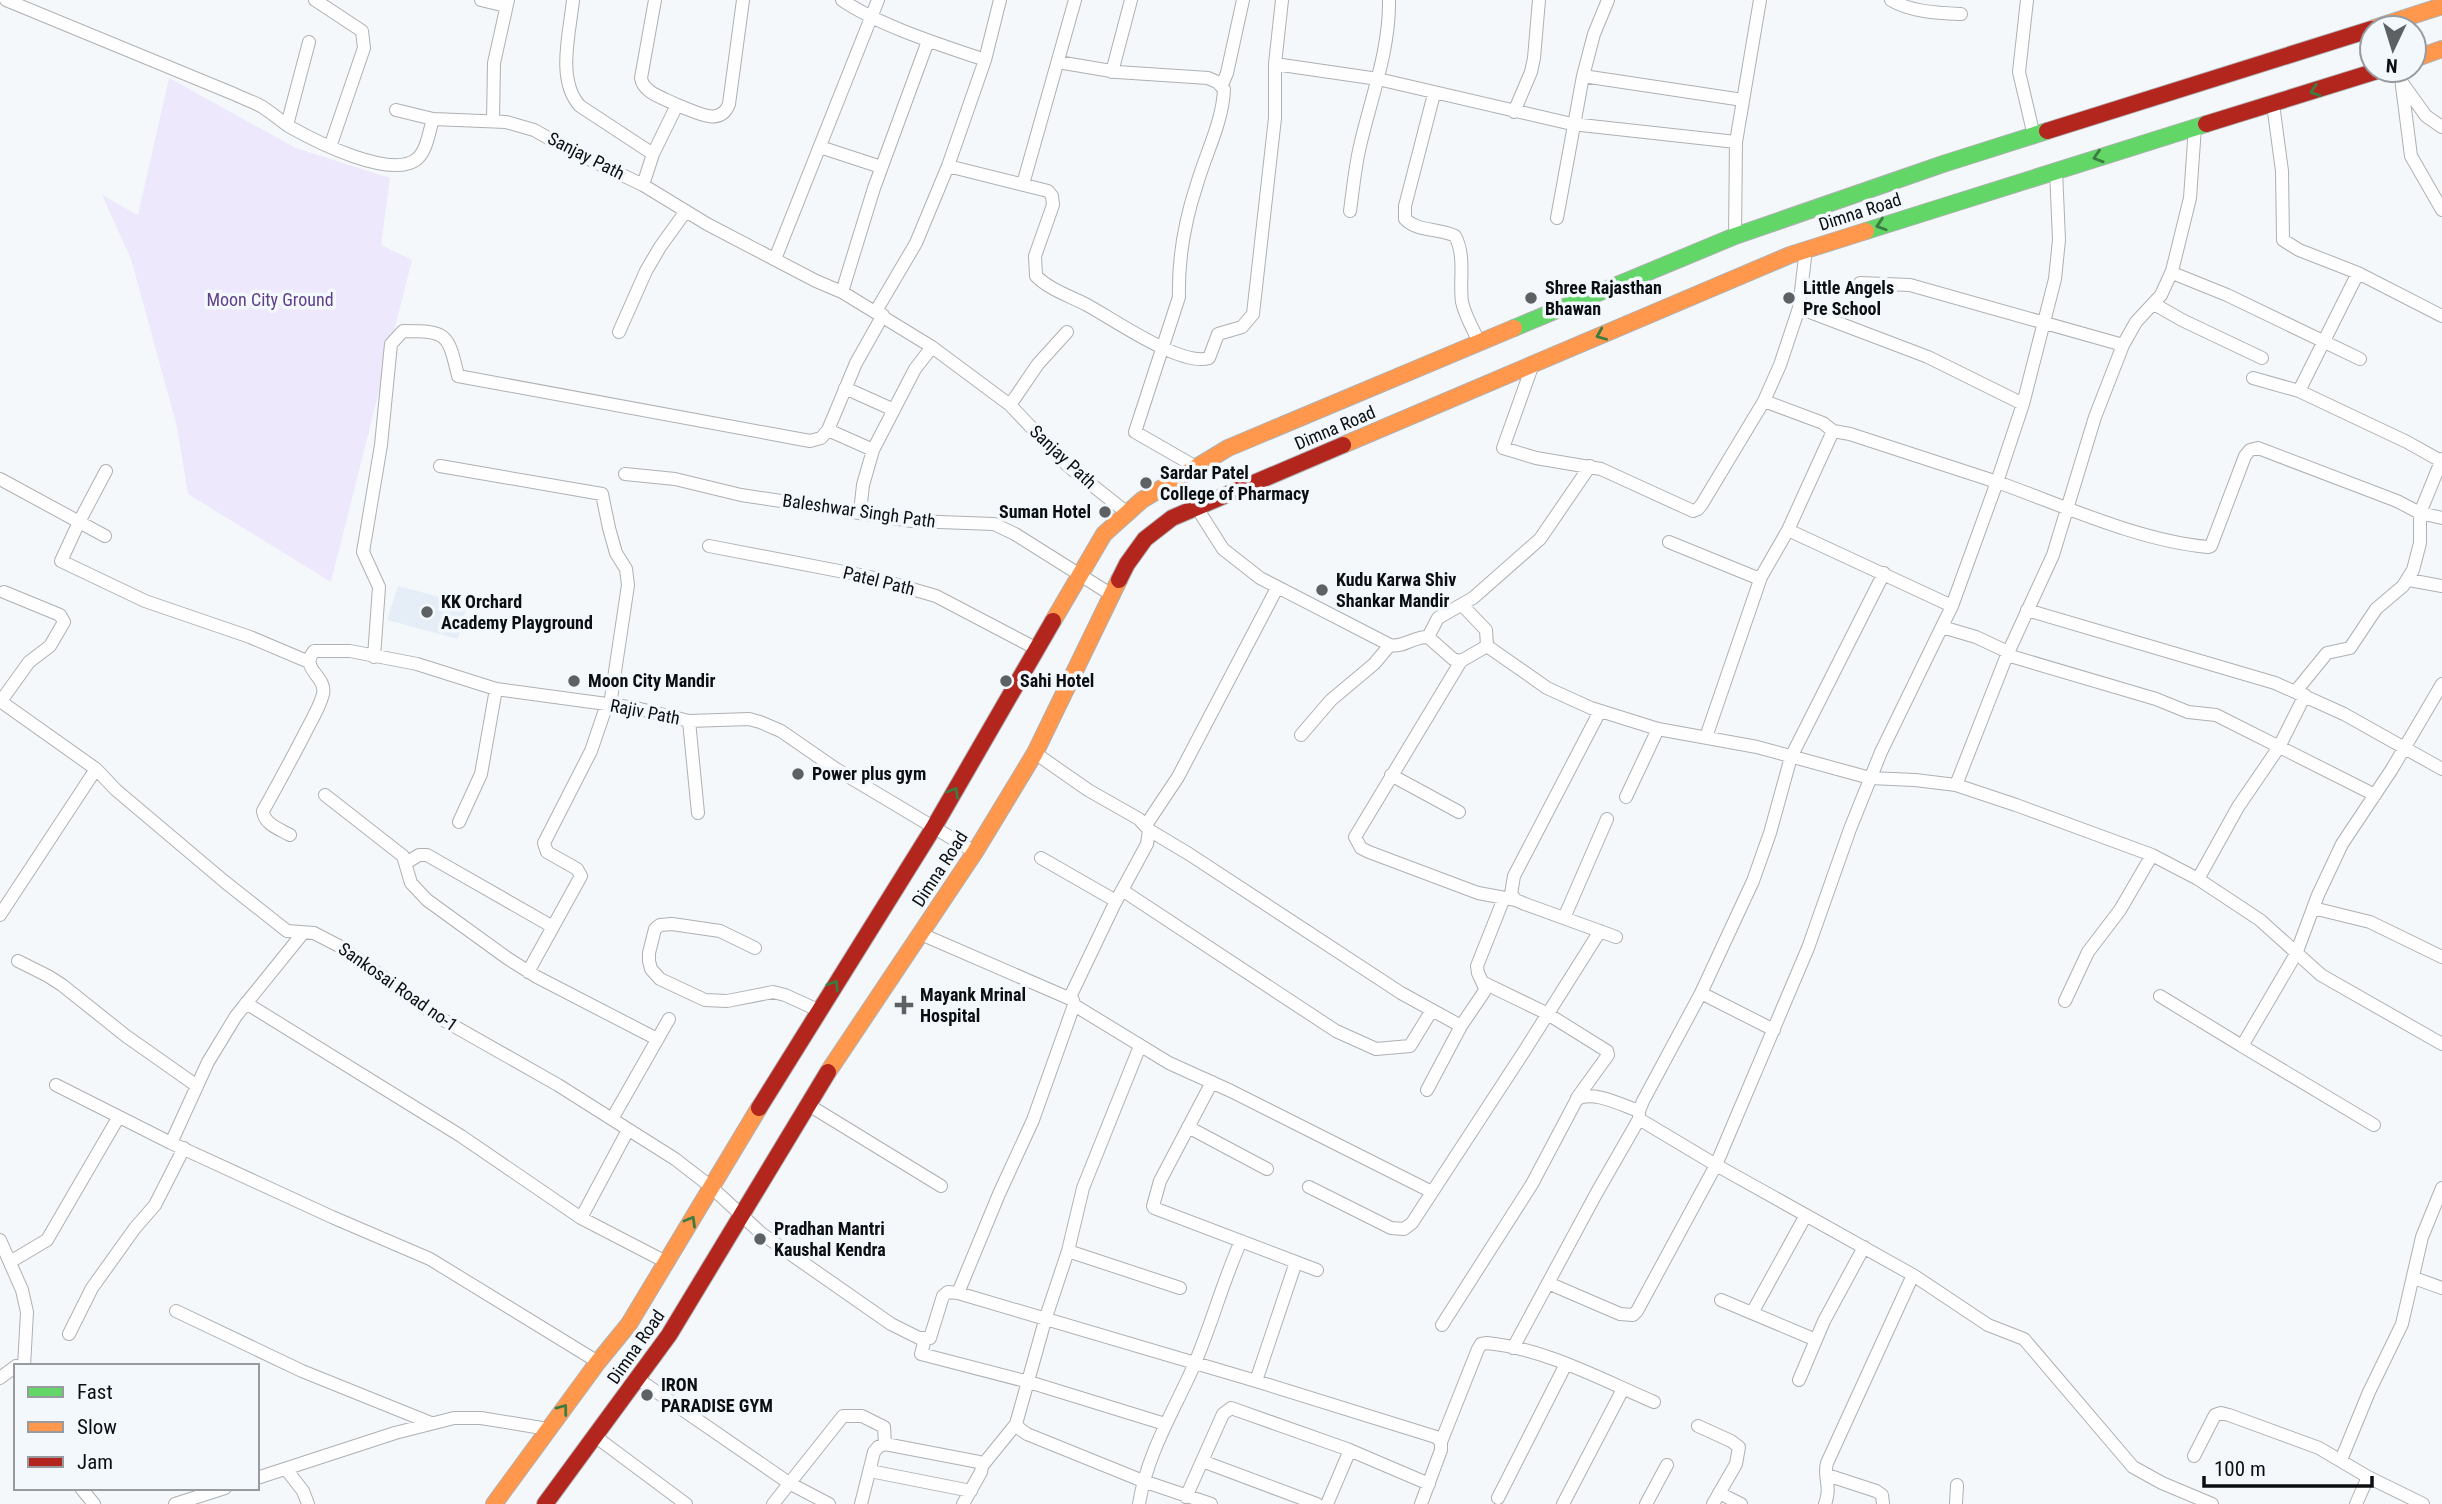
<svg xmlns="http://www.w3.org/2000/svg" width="2442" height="1504" viewBox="0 0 2442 1504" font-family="'Roboto Condensed',sans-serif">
<rect width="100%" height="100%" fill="#f5f8fb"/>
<path fill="#e5eef7" d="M398,586L467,604L458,639L387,620Z"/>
<path fill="#ede8fb" d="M169,78L296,148L390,178L381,245L412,260L331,582L188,494L177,427L131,259L102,195L138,215Z"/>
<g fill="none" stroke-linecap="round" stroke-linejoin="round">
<defs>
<path id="street" d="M6,0L234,94C244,99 255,102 264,108C273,114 281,121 290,127C315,141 391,180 417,159C427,150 429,132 433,119L506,122L534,130L566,148L643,185L707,224L816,281L842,292L932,347L1010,405L1068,466L1126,512
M315,0L362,31L364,48L330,147
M481,0L506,6
M573,0C570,32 556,80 580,106L653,154
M655,0L641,78C643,93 664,98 677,105
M842,0C880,26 941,45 985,60L948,166L916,243L876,311
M1891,0C1911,12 1938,13 1961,14
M2027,0L2019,72L2034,136
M985,60L1000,0
M1058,62L1117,72L1208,78L1217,82L1224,89C1223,121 1206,153 1197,184C1185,220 1178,258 1179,297L1135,432L1196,467
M1275,64L1378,79L1572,124L1736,142
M2400,70L2411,156L2442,210
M1112,72L1131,0
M1583,76L1594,34L1608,0
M2403,84L2426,116L2442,127
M1222,85L1227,73L1243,0
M1434,94L1405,206V219C1418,232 1439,228 1455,236C1466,256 1459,281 1462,302C1465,316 1474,331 1480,344
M2273,104L2282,171L2283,240L2299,250L2358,273L2442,316
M396,110L433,119
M1514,112L1531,72L1534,58L1539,0
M493,121L494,63L508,0
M287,125L309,42
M2195,127L2190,198L2172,271L2175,274L2227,295L2360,359
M820,147L881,167
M948,166L1048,191L1052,196L1053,205L1035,256L1036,276C1050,290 1070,296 1087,305C1113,319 1181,367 1209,358L1218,334L1242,327L1253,314L1275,118V64L1282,0
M2056,170L2059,240L2055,279L2023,404L1997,482C2062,505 2139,541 2208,547L2211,546L2245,456L2250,450L2258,448L2397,501L2420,513L2442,518
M1023,184L1075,0
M643,185L653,154L677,105C695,111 720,128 729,104L743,0
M1350,211C1353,189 1355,167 1360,146C1371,98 1390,49 1389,0
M1557,218L1583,76L1743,100
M1735,236L1736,142L1760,0
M1806,249L1799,308L1780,365L1764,401L1823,423L1833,431
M775,259L878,0
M2172,271L2161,295L2136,322L2123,345L2095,417L2053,555L2007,655L1956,785L2016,805L2152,855L2198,879L2260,920L2321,975L2442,1044
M1860,283L1910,285L2123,345
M842,292L874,188L928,41
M2154,304L2182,320L2262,358
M1799,308L1928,357L2023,404
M619,332L646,271L660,247L686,211
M1533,364L1503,448L1536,458L1601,469L1693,511L1698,509L1702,504L1764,401
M2253,378L2299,391L2407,442L2441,461
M845,388L894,410
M2299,391L2358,273
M1010,405L1038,364L1067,332
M828,430L873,450L863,485L860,512
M873,450L915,369L932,347
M440,466L602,494L609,528L616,553L626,569L628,585L610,705L606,707L591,751L544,843L547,852L577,869L581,876L528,972
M106,471L79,522L61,561L145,601L250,637L309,662
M625,474L675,479L741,495L912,521L994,524L1015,534L1112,595
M0,479L105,536
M1197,508L1223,549L1260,578L1390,645C1404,648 1414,636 1428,637L1453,659L1461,661L1487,646L1547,688L1591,708L1658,729L1757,747L1870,778L1915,780L1956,785
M1788,530L1952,606
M1669,542L1755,577H1761L1788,530L1833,431L1850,434L1997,482L1952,606L1881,752L1850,829L1808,948L1716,1165L1913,1275L1988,1325L2024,1339L2133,1467L2162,1483L2212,1504
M709,546L870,577L936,596L1037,649
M2409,580L2442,586
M1462,605L1486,630L1487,646
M2027,610L2275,683L2344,714L2442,769
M1942,627L1976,637L2008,652
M1428,637L1438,618L1473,598L1540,539L1590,466
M2007,655L2156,699L2188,712L2216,715L2375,795
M374,657L379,587L363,552L381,445L391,344L403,331C447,331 448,333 458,376L810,441L821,438L828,430L856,363L883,315
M1461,661L1355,837L1361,848L1369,852L1478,893L1516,900
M2296,691L2327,653L2350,648L2376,609L2403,586L2413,570L2420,543V513L2442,459
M0,701L96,769L116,790L225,882L287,931L314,933L341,947L438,1017L558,1085L675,1159L710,1186L762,1234L891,1324L919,1338H930L943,1296L948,1292L958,1293L1256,1381L1436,1437L1441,1442V1450L1421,1504
M1,701L29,662L50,646L64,622L60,615L4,592
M1600,711L1514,876L1511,894L1516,900L1525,904L1616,937
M689,721L698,813
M1301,735L1331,700L1374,664L1390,645
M1706,737L1761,577
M1035,753L1088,790L1139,819L1149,830L1147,844L1114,905L1070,997
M1391,775L1459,812
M325,795L403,856L411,883L427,900L507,958L537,977L657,1039
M1626,797L1658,729
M459,822L481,774L496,689
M1146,825L1178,777L1277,588
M1149,830L1189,854L1401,993L1461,1026
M290,835C279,829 264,824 263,811C278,784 293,757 307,729C313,718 320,706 323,694C327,676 299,669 314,651H350L417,664L496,689L636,708L689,721L749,719L760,722L781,731L836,769L975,852
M1041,858L1116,901
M406,863L419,855H427L553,927
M2198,879L2238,807L2279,747L2305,695
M1122,890L1336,1031L1376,1049L1410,1046L1432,1010
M2313,908L2370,922L2442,957
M0,915L96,769
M1564,918L1607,819
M921,934L1073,1000L1074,1005L1033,1120L999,1194L958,1293
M755,948L720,931L672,924L660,925L655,929L649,953V961L651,969L660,979L705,1000L727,1001L773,992L785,995L818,1010
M18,961L48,976L62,985L126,1036L197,1086
M1484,983L1546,1013L1607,1051L1608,1055L1577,1098
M2160,996L2242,1046L2296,954L2318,895L2342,844L2392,769L2442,684
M2065,1001L2088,952L2120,910L2152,855
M246,1003L461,1136L581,1218L666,1262
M1074,1005L1169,1063L1231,1091L1432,1192
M1774,1030L1701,993L1753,881L1770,833L1791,757L1884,573
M1140,1046L1083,1188L1068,1251L1046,1317L1016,1424L1020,1429L1027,1434L1143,1481L1211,1504
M2242,1046L2374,1125
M1212,1082L1160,1181L1153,1206L1154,1208L1317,1270
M56,1085L171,1143L332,1217L430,1259L598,1362
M1427,1090L1461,1026L1484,992L1485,988L1478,973L1477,966L1504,898
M807,1104L941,1186
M612,1119L669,1019
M1188,1127L1267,1169
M171,1143L208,1062L236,1016L303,933
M1309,1187L1391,1228L1404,1229L1412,1223L1525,1050L1600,931
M581,1218L628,1130
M0,1240L22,1290L27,1312L24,1366
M1068,1251L1180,1288
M10,1262L47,1240L118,1118
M2414,1278L2442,1288
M1548,1283L1620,1314L1633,1315L1637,1311L1716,1165L1639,1119V1111L1643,1101L1701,993
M1721,1300L1816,1340
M176,1311L302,1371L431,1423
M1752,1313L1806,1215
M1442,1325L1532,1184L1577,1099C1594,1090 1621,1105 1639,1111
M69,1334L92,1288L135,1228L155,1205L184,1148
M925,1339L921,1354L1029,1382L1165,1424
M1513,1348L1596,1194L1639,1119
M0,1378L16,1366
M638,1379L789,1483L829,1504
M1799,1380L1824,1321L1864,1247
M1256,1381L1296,1262
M1698,1426L1731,1441L1739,1447L1736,1464L1713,1504
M596,1437L686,1504
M1441,1442L1478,1349L1481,1344L1487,1343C1546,1349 1600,1379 1654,1402
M2194,1456L2215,1415L2221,1413L2229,1415L2319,1448L2368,1477L2423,1504
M2341,1460L2369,1392L2402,1324L2422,1237L2442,1188
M1202,1461L1317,1504
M982,1466L1016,1424
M286,1469L303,1491L308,1504
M870,1471L971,1491
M1827,1475L1876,1491L1882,1495L1883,1504
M257,1478L395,1433L454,1418H481L548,1429
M81,1488L94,1504
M1719,1493L1741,1504
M1186,1497L1223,1414L1231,1408L1347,1449L1429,1484
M1498,1498L1566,1364
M175,1504L225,1488
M773,1504L843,1416H862L884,1427L885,1444
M861,1504L874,1452L878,1447L885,1444L979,1462L982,1466L981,1472L963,1504
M1139,1504C1147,1453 1175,1409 1195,1363C1212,1323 1223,1281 1241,1241
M1327,1504L1350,1450
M1563,1504L1623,1389
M1646,1504L1667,1465
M1825,1504C1832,1486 1823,1478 1827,1463L1913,1275
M1956,1504L1957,1485
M2356,1504L2368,1477"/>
<path id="fast" d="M1866,231L2206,124
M1514,328L1735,236L1943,164L2047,131"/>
<path id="slow" d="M2374,28L2442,6
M2414,59L2442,49
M1343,445L1790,255L1866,231
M1053,621L1104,534L1142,500L1228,448L1514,328
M828,1072L975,852L1035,753L1119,580
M494,1504L598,1362L629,1324L759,1108"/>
<path id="jam" d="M2206,124L2380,70
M2047,131L2372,29
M1119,580L1127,564L1145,539L1172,518L1343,445
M759,1108L934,827L1053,621
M545,1504L669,1335L828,1072"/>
</defs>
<use href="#street" stroke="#aeb0b3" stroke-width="14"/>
<use href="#fast" stroke="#aeb0b3" stroke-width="18"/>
<use href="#slow" stroke="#aeb0b3" stroke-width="18"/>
<use href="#jam" stroke="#aeb0b3" stroke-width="18"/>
<use href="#street" stroke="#fefefe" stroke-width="12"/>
<use href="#fast" stroke="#63d668" stroke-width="16"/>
<use href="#slow" stroke="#ff974d" stroke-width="16"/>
<use href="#jam" stroke="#b3261e" stroke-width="16"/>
</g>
<defs><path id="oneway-chevron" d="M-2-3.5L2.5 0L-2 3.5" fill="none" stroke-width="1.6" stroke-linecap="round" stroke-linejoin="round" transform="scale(1.75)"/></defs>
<g stroke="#3c7c41">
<use href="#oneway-chevron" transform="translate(2315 91) rotate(162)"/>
<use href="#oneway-chevron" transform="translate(2098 157) rotate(163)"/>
<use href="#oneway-chevron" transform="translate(1881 225) rotate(162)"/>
<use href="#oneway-chevron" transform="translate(1601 335) rotate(157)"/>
<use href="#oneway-chevron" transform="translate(954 792) rotate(-60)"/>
<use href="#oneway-chevron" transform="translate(834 985) rotate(-58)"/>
<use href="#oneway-chevron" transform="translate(691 1221) rotate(-60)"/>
<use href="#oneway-chevron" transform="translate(563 1409) rotate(-53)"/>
</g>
<g fill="#5e6164" stroke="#f3f8fd" stroke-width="2.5">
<circle cx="1531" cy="298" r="7"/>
<circle cx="1789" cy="298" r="7"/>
<circle cx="1146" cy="483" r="7"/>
<circle cx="1105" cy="512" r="7"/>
<circle cx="1322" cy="590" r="7"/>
<circle cx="427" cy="612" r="7"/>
<circle cx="574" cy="681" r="7"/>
<circle cx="1006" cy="681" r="7"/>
<circle cx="798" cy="774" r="7"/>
<path d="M900.5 994.5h7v7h7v7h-7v7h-7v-7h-7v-7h7z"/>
<circle cx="760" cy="1239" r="7"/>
<circle cx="647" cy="1395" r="7"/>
</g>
<g text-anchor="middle" stroke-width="7" stroke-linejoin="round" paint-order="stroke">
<g font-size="18" fill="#0c0f12" stroke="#f3f8fd">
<text transform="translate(586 156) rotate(27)" y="6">Sanjay Path</text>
<text transform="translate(1860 212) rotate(-18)" y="6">Dimna Road</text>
<text transform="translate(1335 428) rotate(-23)" y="6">Dimna Road</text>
<text transform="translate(1063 457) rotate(43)" y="6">Sanjay Path</text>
<text transform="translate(859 511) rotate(8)" y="6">Baleshwar Singh Path</text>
<text transform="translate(879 581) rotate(14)" y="6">Patel Path</text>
<text transform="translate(645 712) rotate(11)" y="6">Rajiv Path</text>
<text transform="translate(940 869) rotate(-57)" y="6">Dimna Road</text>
<text transform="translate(398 987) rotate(35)" y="6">Sankosai Road no-1</text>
<text transform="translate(636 1347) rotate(-55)" y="6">Dimna Road</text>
</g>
<g font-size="18" font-weight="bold" fill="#0c0f12" stroke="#f3f8fd" text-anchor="start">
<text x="1545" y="294">Shree Rajasthan<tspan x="1545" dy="21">Bhawan</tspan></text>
<text x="1803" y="294">Little Angels<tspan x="1803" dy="21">Pre School</tspan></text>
<text x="1160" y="479">Sardar Patel<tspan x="1160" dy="21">College of Pharmacy</tspan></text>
<text x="1091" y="518" text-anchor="end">Suman Hotel</text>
<text x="1336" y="586">Kudu Karwa Shiv<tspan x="1336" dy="21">Shankar Mandir</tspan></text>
<text x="441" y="608">KK Orchard<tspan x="441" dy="21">Academy Playground</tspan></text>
<text x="588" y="687">Moon City Mandir</text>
<text x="1020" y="687">Sahi Hotel</text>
<text x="812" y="780">Power plus gym</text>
<text x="920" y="1001">Mayank Mrinal<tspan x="920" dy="21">Hospital</tspan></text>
<text x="774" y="1235">Pradhan Mantri<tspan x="774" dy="21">Kaushal Kendra</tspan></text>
<text x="661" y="1391">IRON<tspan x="661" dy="21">PARADISE GYM</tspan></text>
</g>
<g font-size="18" fill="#61408a" stroke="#f3f8fd">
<text x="270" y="306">Moon City Ground</text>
</g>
</g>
<rect x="14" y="1364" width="245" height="126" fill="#f3f8fd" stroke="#979b9f" stroke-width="2"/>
<rect x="28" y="1387" width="35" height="10" fill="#63d668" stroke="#979b9f" stroke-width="2"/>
<text x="77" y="1399" font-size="21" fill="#0c0f12">Fast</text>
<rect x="28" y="1422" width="35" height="10" fill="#ff974d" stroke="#979b9f" stroke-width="2"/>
<text x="77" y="1434" font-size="21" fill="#0c0f12">Slow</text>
<rect x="28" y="1457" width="35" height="10" fill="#b3261e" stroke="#979b9f" stroke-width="2"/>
<text x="77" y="1469" font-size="21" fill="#0c0f12">Jam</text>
<g transform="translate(2393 49) rotate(184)"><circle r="33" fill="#f3f8fd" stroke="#979b9f" stroke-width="2"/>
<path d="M0-5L12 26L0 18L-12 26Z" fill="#5e6164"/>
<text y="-10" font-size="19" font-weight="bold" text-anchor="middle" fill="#0c0f12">N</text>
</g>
<path d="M2204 1476v10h168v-10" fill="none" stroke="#0c0f12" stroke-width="3.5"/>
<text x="2214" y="1476" font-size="21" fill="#0c0f12" stroke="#f3f8fd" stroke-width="5" paint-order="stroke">100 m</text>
</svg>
